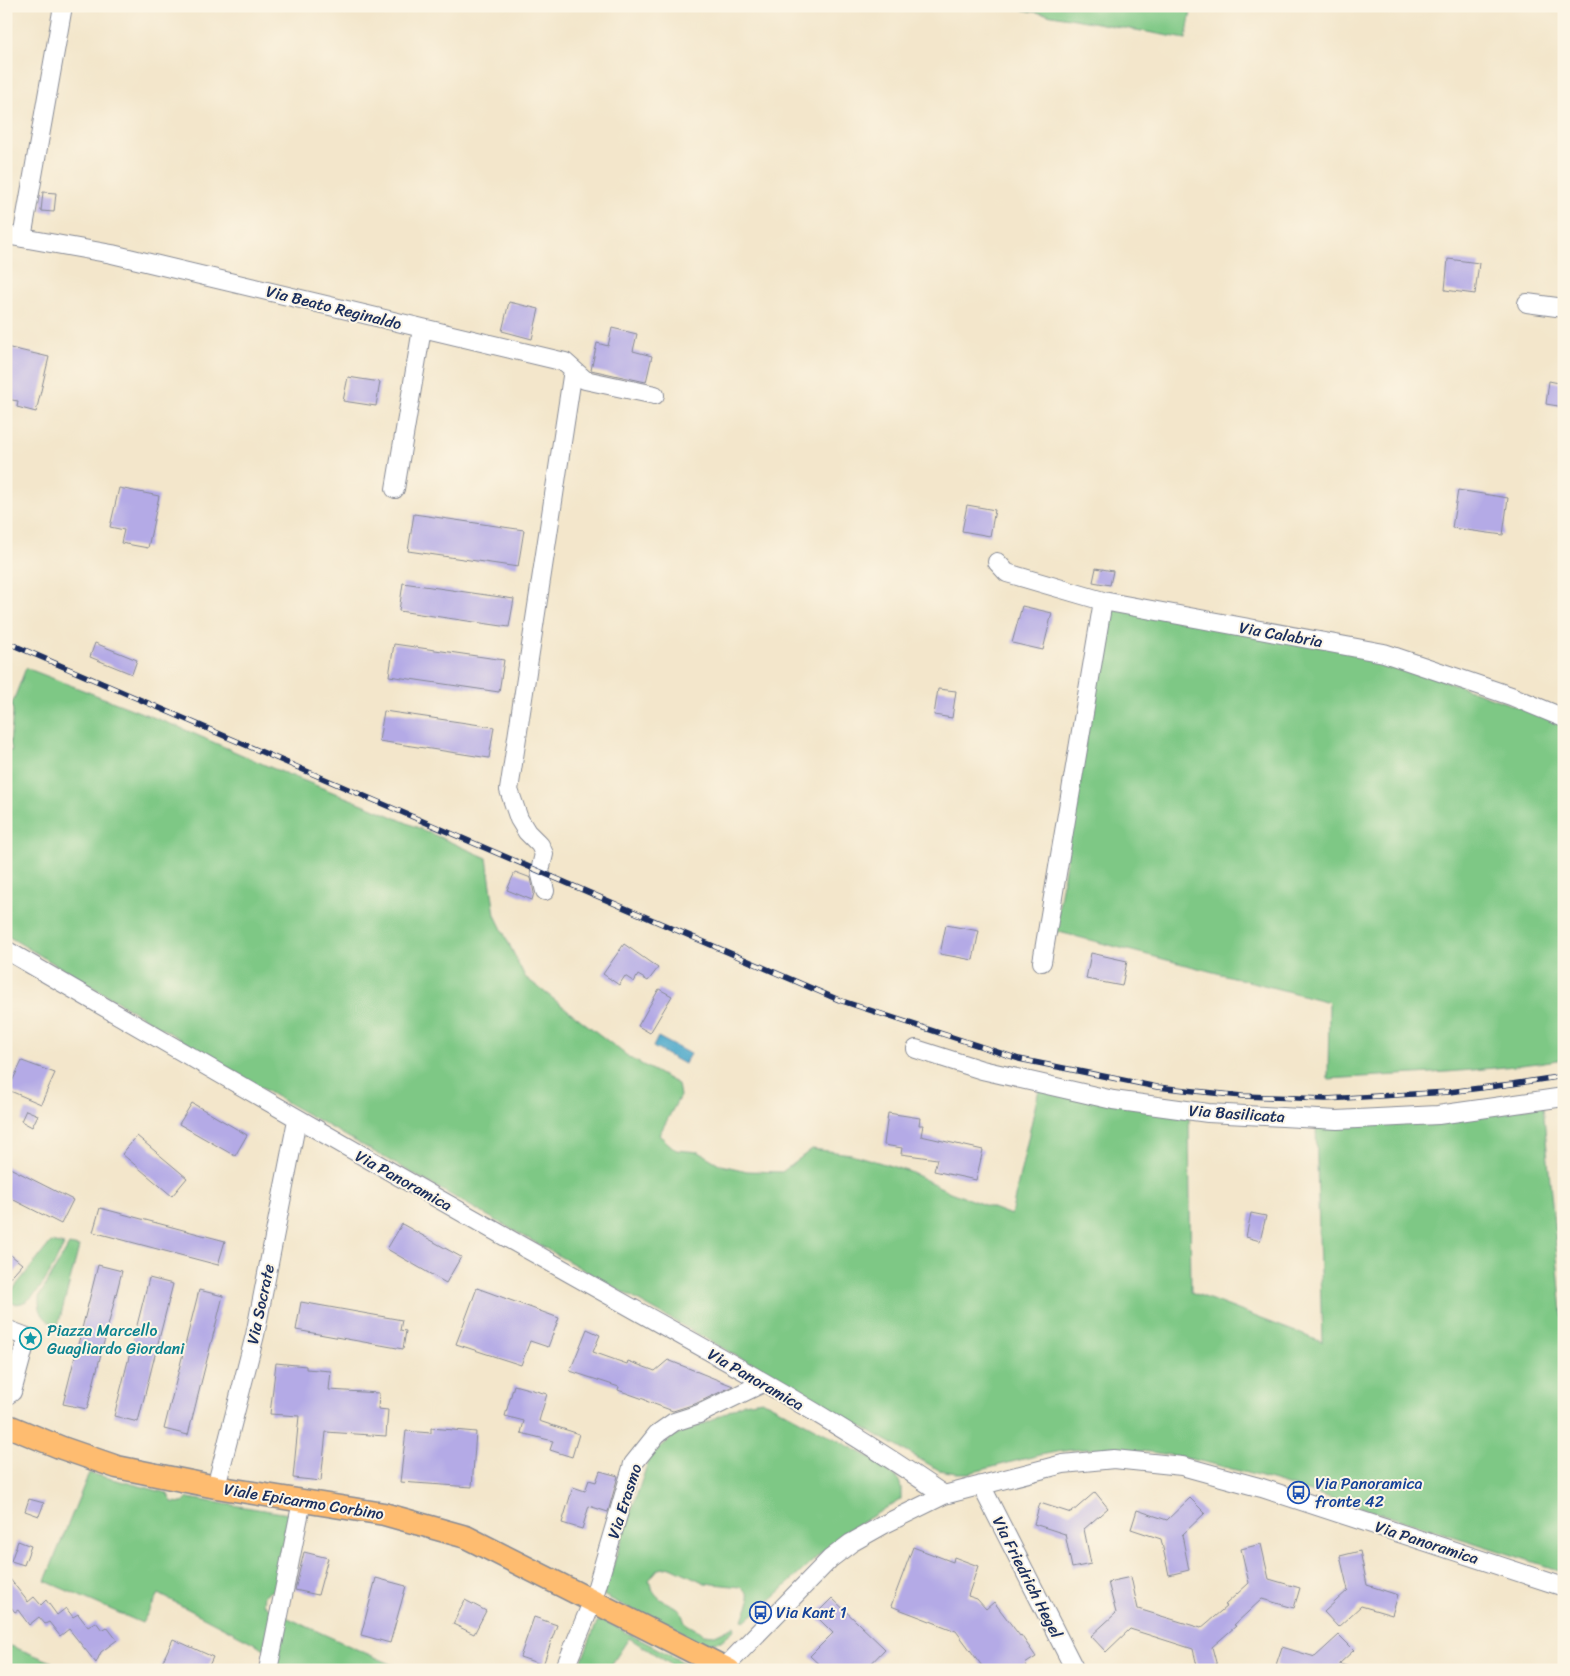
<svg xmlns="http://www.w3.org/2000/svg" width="1570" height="1676" viewBox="0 0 1570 1676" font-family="Sriracha,sans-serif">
<rect width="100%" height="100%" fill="#fcf5e5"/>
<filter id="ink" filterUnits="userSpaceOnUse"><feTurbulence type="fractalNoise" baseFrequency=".02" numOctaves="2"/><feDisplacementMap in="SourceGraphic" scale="10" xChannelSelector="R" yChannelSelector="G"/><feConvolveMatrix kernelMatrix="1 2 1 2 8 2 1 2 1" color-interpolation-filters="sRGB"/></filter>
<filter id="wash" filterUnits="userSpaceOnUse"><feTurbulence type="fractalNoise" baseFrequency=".0096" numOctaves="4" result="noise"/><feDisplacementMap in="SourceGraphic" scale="20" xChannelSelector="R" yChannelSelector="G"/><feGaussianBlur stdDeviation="1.12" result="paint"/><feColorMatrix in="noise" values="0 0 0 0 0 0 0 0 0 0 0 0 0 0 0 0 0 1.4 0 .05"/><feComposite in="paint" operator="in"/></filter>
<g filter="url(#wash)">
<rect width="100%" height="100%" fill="#f3e6cb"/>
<path fill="#7ec885" stroke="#4c7c72" d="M1002,6H1192L1186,39Z
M1116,609L1377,656L1564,724V1059C1486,1072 1407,1074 1328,1079L1329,1002L1055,931L1106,615Z
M26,668L181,728L272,768L373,808L487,858L495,915L525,977L630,1058L678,1084L680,1096L659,1135L676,1150L699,1152L721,1165L747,1171L782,1172L812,1149L851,1154L878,1162L910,1172L950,1192L1011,1215L1039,1089L1189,1117L1191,1292L1322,1342L1316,1126L1543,1106L1564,1333V1572C1486,1546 1408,1522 1330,1498C1250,1474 1171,1446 1087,1449C1047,1450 1008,1464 969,1473H956L939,1470L275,1096L6,935V749L12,751L10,742L13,713L12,704Z
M51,1242L64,1245C54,1263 35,1314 8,1302L6,1298Z
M69,1245L79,1247L58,1326C44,1321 38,1312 39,1297Z
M762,1400L871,1458L895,1476L899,1481L901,1487V1499L841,1535L776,1595L745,1621L743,1620L750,1601L747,1593L741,1587L705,1583L671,1567L658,1569L649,1580C654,1599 664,1601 680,1609L685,1623L704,1634L715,1635L734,1626L735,1629L721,1641L700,1644L603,1595L650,1456L675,1435L706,1423L744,1403Z
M89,1473L167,1493L172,1502L183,1503L188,1498L289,1514L291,1517L280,1586L264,1595L263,1604L274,1611L265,1649L159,1594L142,1623L45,1581Z
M286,1617L354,1648L405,1670L276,1669Z
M603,1620L698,1670H680L629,1638L608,1670H578L597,1622Z
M6,1644L52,1662L48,1670H6Z"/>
<path fill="#4ba8ca" stroke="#336c94" d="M658,1037L690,1054L684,1064L653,1047Z"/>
<g id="blocks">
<path fill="#b4aae6" d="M43,192L56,193L54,212L41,211Z
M1448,259L1479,263L1475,294L1445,290Z
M509,302L539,309L532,339L502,331Z
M612,328L637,334L633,351L652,356L646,382L591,370L597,343L608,346Z
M6,347L49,357L36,412L17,407L18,401L6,399Z
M348,377L380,382L376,406L343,401Z
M1549,381L1564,384V407L1546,404Z
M119,488L159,496L148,548L121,543L124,530L110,527Z
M1458,490L1508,498L1503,535L1452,528Z
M967,505L995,510L990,536L962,531Z
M414,514L524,530L518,567L408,551Z
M1096,568L1113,571L1110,585L1093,582Z
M403,583L514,599L509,627L399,611Z
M1022,606L1052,613L1043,650L1012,643Z
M95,643L137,660L132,674L90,657Z
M394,644L504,660L499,692L389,676Z
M938,689L956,691L952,718L934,715Z
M384,711L494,727L489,758L379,741Z
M515,872L531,878L534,893L532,900L507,890Z
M946,925L979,931L973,960L940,954Z
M624,944L658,968L648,981L638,975L634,982L625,976L619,985L603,974Z
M1091,953L1127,961L1122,986L1086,979Z
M659,989L672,996L650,1033L638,1026Z
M22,1061L55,1073L41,1104L8,1090Z
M192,1103L247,1135L235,1156L179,1124Z
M26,1110L38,1115L32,1127L21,1121Z
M888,1113L920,1118L919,1125H923L921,1136L983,1150L976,1180L934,1171L937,1159L901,1154L902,1148L884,1145Z
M137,1136L187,1178L172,1196L122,1154Z
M6,1166L73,1200L61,1224L6,1196Z
M100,1208L225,1241L218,1265L93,1232Z
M1251,1213L1266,1216L1260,1241L1246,1237Z
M402,1224L461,1257L446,1283L387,1249Z
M6,1251L22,1264L6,1282Z
M98,1265L122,1271L87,1409L63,1404Z
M149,1278L173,1284L138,1422L114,1416Z
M477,1288L559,1318L548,1347L530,1341L521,1365L456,1344Z
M199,1290L223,1296L188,1435L164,1429Z
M301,1302L402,1320L400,1330L406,1331L403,1349L296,1330Z
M587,1329L600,1335L593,1352L627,1364L628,1361L655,1371L668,1360L733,1386L695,1404L673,1411L646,1401V1400L618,1390L619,1387L570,1371Z
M276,1363L306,1366V1369L331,1371L329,1390L379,1393L378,1409L388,1410L386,1436L326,1432L321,1481L293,1478L299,1416L270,1414Z
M514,1385L547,1394L539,1421L579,1434L572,1457L550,1450L553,1441L521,1433L524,1421L505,1416Z
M431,1428L476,1432L472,1487L400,1482L406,1431L431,1433Z
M600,1471L618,1476L608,1512L589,1506L582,1529L562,1523L573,1487L585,1491L589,1480L596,1482Z
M1095,1492L1108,1508L1084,1529L1091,1564L1072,1568L1065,1534L1034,1524L1040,1503L1071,1513Z
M1190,1498L1205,1513L1182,1535L1189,1570L1169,1575L1161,1539L1131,1529L1137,1510L1167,1520Z
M29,1499L44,1503L39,1516L25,1511Z
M18,1541L31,1546L24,1565L11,1561Z
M1261,1544L1269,1579L1300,1588L1294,1608L1262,1599L1234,1625L1236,1626L1212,1647L1218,1670H1198L1193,1649L1130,1629L1106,1652L1091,1636L1116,1613L1108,1582L1131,1577L1138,1609L1201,1628L1227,1606L1225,1605L1249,1583L1241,1549Z
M913,1547L953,1562L954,1557L978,1566L968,1596L977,1599L986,1609L994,1602L1020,1636L1021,1635L1036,1657L1025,1664L1029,1670H985L956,1631L891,1606Z
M1360,1551L1367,1585L1398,1595L1392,1615L1361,1606L1338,1627L1324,1612L1348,1590L1340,1556Z
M304,1552L328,1558L318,1595L295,1590Z
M6,1574L28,1602L34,1597L41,1605L46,1600L57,1615L66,1608L73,1617L78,1614L88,1627L96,1622L102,1630L107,1627L117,1640L101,1652L96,1663L69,1629L60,1636L49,1622L45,1624L39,1617L29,1625L18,1610L15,1612L6,1601Z
M376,1578L406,1586L390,1643L361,1635Z
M832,1598L885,1649L865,1670H825L810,1656L833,1633L815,1615Z
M465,1600L486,1611L474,1634L453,1624Z
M534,1617L557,1625L543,1665L520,1657Z
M1339,1635L1354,1650L1339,1664L1347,1666L1346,1670H1290L1276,1665L1282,1647L1315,1657Z
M173,1639L213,1657L207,1670H173L161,1665Z"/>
</g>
</g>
<g filter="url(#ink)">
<use href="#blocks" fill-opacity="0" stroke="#878a94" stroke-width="1"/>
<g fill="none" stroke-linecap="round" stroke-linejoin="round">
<defs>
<path id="minor" d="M6,235L112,254L565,362L585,380L655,395
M22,238L63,6
M1527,303L1564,308
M395,489L422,329
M997,562L1007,573L1103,601L1384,653L1511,696L1564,718
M545,891L540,871L544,854L540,845L527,832L519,819L509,790L573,370
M6,950C187,1055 368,1160 550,1262C682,1337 819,1408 944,1495
M1042,962L1103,601
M916,1049L982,1070L1113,1100L1208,1113L1337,1120L1438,1115L1564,1097
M6,1329L27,1337L12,1392L6,1396
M981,1485L1075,1670
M216,1487L255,1335L297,1120
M725,1667L830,1559L851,1543L883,1525L944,1495L1063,1464L1114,1459L1182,1466L1262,1488L1564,1587
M268,1670L302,1501
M564,1670L593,1600L633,1464L657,1434L674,1422L699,1414L763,1383"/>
<path id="major" d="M6,1425L62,1448L117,1467L216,1487L384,1514L466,1537L729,1670"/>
</defs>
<use href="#minor" stroke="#878a94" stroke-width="20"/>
<use href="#major" stroke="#878a94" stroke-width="25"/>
<use href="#minor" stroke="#fff" stroke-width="18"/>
<use href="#major" stroke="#febc70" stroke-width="22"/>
<defs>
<path id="rail" d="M6,642L839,1000L1019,1059L1157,1087L1242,1096L1326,1099L1449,1092L1512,1084L1564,1076"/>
</defs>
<use href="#rail" stroke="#1b2f5e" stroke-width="5.5"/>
<use href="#rail" stroke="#fcf5e5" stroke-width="4" stroke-dasharray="11" stroke-linecap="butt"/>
</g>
</g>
<defs>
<symbol id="sight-ring" viewBox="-11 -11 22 22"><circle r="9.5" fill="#fcf5e5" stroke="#0f9aa8" stroke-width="1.5"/><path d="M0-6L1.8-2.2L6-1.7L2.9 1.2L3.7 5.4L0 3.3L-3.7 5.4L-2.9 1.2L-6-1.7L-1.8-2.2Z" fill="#0f9aa8"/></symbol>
<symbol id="bus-ring" viewBox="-11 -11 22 22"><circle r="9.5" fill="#fcf5e5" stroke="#1a4fb4" stroke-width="1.5"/><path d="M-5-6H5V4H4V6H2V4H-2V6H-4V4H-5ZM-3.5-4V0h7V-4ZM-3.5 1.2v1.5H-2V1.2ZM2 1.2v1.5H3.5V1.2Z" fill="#1a4fb4"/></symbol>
</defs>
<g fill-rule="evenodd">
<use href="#sight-ring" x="18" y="1326" width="25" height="25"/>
<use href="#bus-ring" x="1286" y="1480" width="25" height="25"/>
<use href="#bus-ring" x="748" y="1600" width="25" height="25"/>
</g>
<g text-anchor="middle" stroke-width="4" stroke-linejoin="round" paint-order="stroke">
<g font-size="16" fill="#1b2f5e" stroke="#fcf5e5">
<text transform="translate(334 307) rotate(14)" y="6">Via Beato Reginaldo</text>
<text transform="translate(1281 634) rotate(10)" y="6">Via Calabria</text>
<text transform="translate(1237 1113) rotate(4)" y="6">Via Basilicata</text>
<text transform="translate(404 1180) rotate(29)" y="6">Via Panoramica</text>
<text transform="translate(260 1304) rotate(-78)" y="6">Via Socrate</text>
<text transform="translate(756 1379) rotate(30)" y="6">Via Panoramica</text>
<text transform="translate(304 1501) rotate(9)" y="6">Viale Epicarmo Corbino</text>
<text transform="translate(624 1501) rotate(-72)" y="6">Via Erasmo</text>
<text transform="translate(1427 1542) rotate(18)" y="6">Via Panoramica</text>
<text transform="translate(1028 1577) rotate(63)" y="6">Via Friedrich Hegel</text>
</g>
<g font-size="16" fill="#0d838f" stroke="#fcf5e5" text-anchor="start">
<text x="47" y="1336">Piazza Marcello<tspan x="47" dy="18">Guagliardo Giordani</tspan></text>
</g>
<g font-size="16" fill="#164399" stroke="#fcf5e5" text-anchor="start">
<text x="1315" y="1489">Via Panoramica<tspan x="1315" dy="18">fronte 42</tspan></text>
<text x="776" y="1618">Via Kant 1</text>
</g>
</g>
<rect width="1570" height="1676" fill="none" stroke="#fcf5e5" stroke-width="25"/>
</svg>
